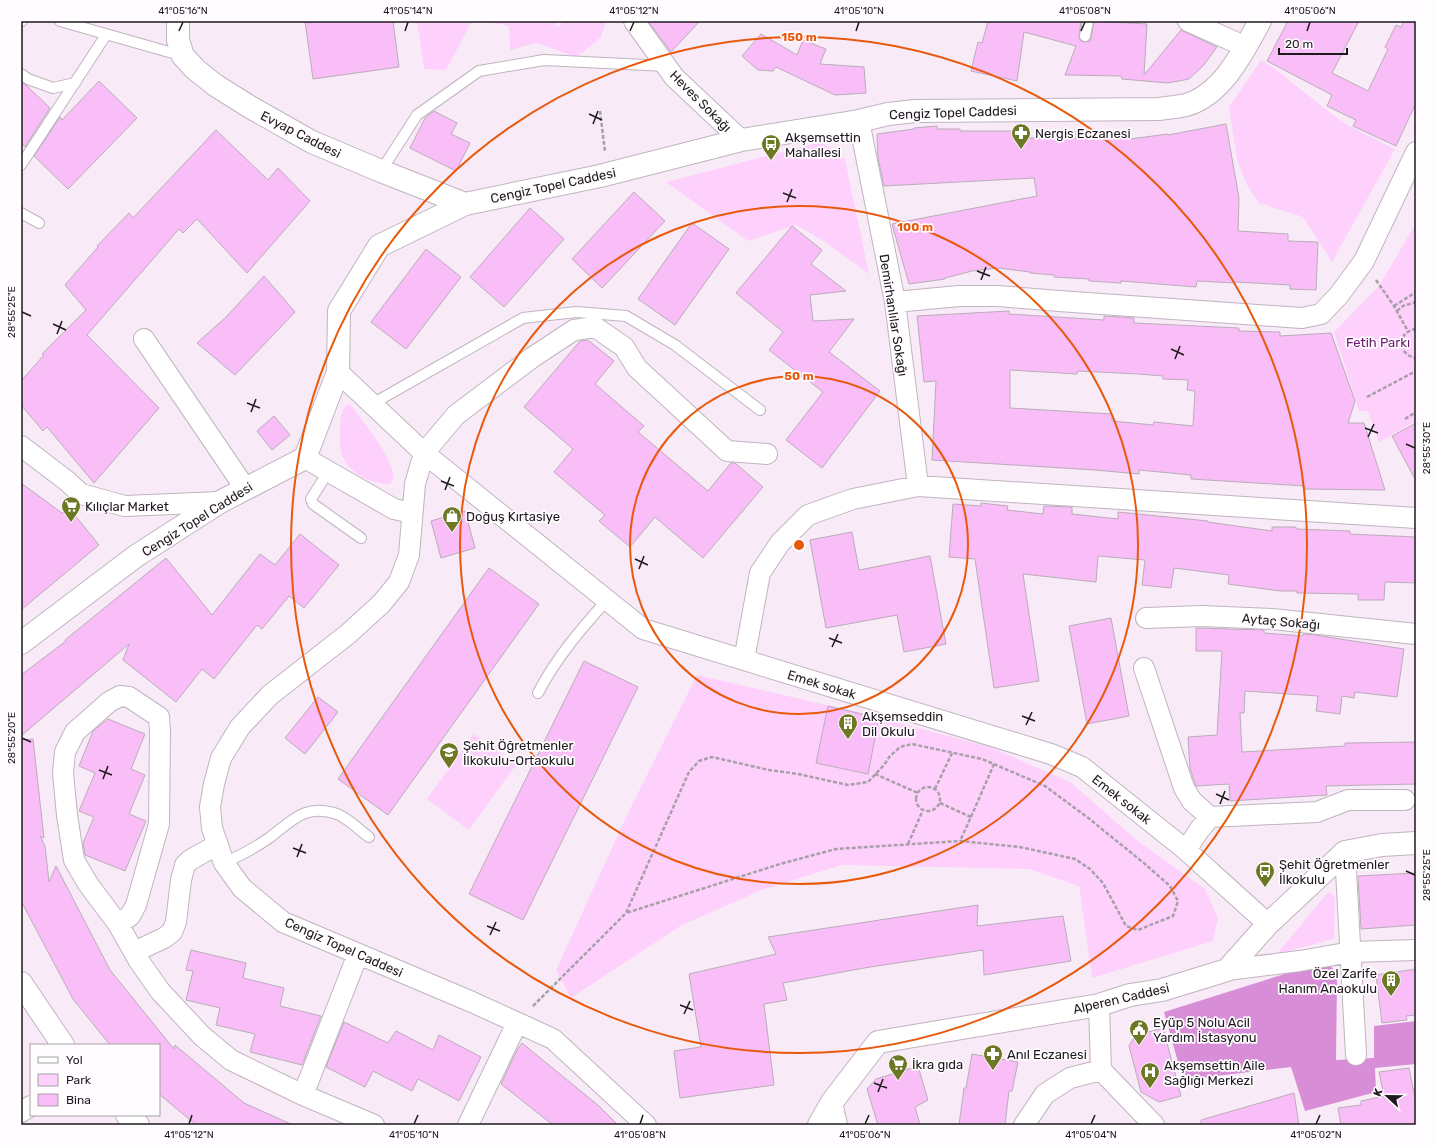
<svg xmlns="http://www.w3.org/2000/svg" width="1437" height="1146" viewBox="0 0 1437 1146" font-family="Rubik,sans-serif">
<rect width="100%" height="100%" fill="#f8ebf7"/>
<path fill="#fed1fd" d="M417,21H472L446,70L424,69Z
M485,21H552L558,27L564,21H606L601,37L577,57L536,43L510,50L509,26Z
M1261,60L1275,69L1342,122L1395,149L1332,262L1303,217L1259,203L1247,185L1237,160L1229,107Z
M821,142L845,159L869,274L825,242L796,225L748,241L666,182Z
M1416,223V421L1379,442L1368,411H1359L1334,332L1379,286Z
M346,405H351C365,425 391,454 394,478L390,484C372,484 349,474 342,455C339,446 340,437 340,428C341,419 340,412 346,405Z
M697,675L861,713L990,747L1070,782L1139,842L1205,889L1218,918L1213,941L1092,978L1079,886L1029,869L842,865L764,889L682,925L571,998L556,970L628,813Z
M474,734L516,765L469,830L427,799Z
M1328,892L1335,896L1334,939L1277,954Z"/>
<path fill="#d78ed6" d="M1323,964L1332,967L1337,979L1336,1060L1374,1058V1026L1416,1021V1064L1375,1068L1376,1092L1305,1111L1291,1067L1183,1080L1164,1012L1310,966Z"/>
<path fill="#f9bdf7" stroke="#b9adb9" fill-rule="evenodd" d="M305,21H393L399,67L313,79Z
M648,21H700L671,52Z
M988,21H1081L1079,38L1081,41L1084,42L1090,41L1091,38L1094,21L1147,24L1144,75L1181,30L1217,47L1203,66L1189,79L1168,83L1122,79L1121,76L1065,75L1076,46L1024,32L1017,81L971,71L978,42L982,43Z
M1288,21H1359L1332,73L1368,91L1388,49L1385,47L1396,25L1401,27L1404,21H1416V103L1396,146L1353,126L1356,120L1327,106L1332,95L1267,61Z
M761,34L797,55L803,40L826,49L820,64L864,67L866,93L835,95L776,67L773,71L758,70L742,56Z
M99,81L137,118L68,189L34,156L60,117L62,120Z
M21,82L27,86L50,108L25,147L21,143Z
M434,111L457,123L451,134L470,143L456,171L410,148L425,118Z
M1226,124L1239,198L1238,231L1288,234V241L1318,242L1316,290L1290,289V285L1235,282V283L1197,281L1196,287L1121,281V283L1089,281V279L1054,277V275L1030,273V272L998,268L972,271L945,278V279L909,284L892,224L1037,196L1034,178L884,186L878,158L877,134L914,129V128L937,126V129H960V131H1026V138H1076V131L1099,132V133L1130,134V139L1168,134V135Z
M216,130L268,180L278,168L310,201L247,273L197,219L183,233L179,229L87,335L159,408L94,483L47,427L43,431L21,405V381L44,355L42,354L86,310L65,285L98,247L97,246L129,213L133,218Z
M634,192L665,221L602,288L572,259Z
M530,208L564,239L504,307L470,277Z
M692,223L729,249L675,325L638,299Z
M792,226L822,250L811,264L846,291L810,295L813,321L854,319L829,352L880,391L822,468L786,440L823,392L769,350L783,332L736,293Z
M426,249L461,277L406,349L371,322Z
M264,276L295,312L235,375L197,343L226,317Z
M1009,311V314L1104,320V316L1134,318V323L1239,328V331L1280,332V336L1331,333L1355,401L1348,423H1364L1385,490L1305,489V486L1191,479V475L1139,470V474L1095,470L932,460L936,381L924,382L917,316ZM1010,370L1077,374L1078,371L1138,374L1163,376V379L1188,380L1187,390L1195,391L1193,426L1154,422L1153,425L1112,421V414L1010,408Z
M588,340L614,361L595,384L644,426L638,432L708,491L731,463H735L763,487L703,558L655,517L630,547L599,521L605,515L554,472L573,449L524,407L580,341Z
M274,416L290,435L272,450L257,431Z
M1416,423V481L1392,436Z
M21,483L62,513L69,508L99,545L21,610Z
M981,503L1008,506L1007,510L1043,514L1044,506L1072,507V514L1118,519V512L1208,521V522L1272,531V527H1296V529L1350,531V534L1416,537V583L1385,582L1384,600H1358V594L1297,593V591H1280L1228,584L1229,575L1174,568L1171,588L1142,585L1145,560L1098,556L1096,582L1023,574L1039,681L994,688L975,559L949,557L953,504L981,506Z
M465,511L475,548L441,558L431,521Z
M852,532L859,570L930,556L946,644L904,652L897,615L826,628L810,540Z
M300,534L339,565L304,608L289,596L262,629L257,625L214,679L202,669L176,702L123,660L129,644L21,736V675L66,641L65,640L166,558L212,615L260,554L275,565Z
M489,568L539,604L388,815L338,779Z
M1111,618L1129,716L1087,724L1069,626Z
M1196,628L1264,630V633L1303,636V634L1315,635L1404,649L1397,697L1355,692L1354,698L1342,696L1340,714L1316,711L1318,696L1245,691L1244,713H1240L1242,752L1345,746V743L1416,742V784L1326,786L1327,795L1230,801L1229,784L1196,786L1190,769L1188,737L1217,735L1222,651H1196Z
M584,661L638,687L523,920L469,894Z
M318,697L338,712L305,754L285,738Z
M828,706L879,718L868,774L816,763Z
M108,719L145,734L131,769L145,775L129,814L146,821L125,871L85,855L83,843L94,817L79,811L95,773L79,766L93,731Z
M33,739L44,838L40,836L45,846L49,882L56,866L110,970L174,1049L175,1045L244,1103L293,1125H196L159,1094V1045H110L73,999L21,901V740Z
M1416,873V925L1361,929L1358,876Z
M978,905L977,926L1063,916L1071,961L984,975L983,950L864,968L783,983L787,1000L764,1004L774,1085L680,1098L674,1051L701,1047L689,974L776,954L768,937Z
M191,950L246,963L243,978L284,988L280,1006L321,1016L302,1065L250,1052L255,1034L216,1025L220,1008L186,1000L193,971L186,970Z
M1416,969V1015L1406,1016L1407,1020L1382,1023L1376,975Z
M344,1022L388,1043L396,1031L433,1050L439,1035L481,1057L459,1101L418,1079L412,1091L373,1071L365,1087L326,1067Z
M1163,1028L1181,1096L1159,1102L1141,1092L1129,1046L1135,1036Z
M522,1043L599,1106L618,1125H553L501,1084L517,1050Z
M972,1054L1018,1062L1012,1091H1009L1005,1125H959L964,1088H966Z
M918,1066L928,1100L915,1107L920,1125H878L867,1089L876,1079Z
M1409,1068L1416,1103V1125H1341L1338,1108L1361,1105V1101L1384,1096L1379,1072Z
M1294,1093L1299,1125H1201V1120Z"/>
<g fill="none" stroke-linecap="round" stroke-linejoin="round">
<defs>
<path id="service" d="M21,21H22
M60,21L183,56
M1085,36L1088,21
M21,74L28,79L53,88L75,83
M21,165L106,35
M381,171L417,115L479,71L544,60L666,66
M21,213L39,223
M372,404L523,318L576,312L626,316L675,345L760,410
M328,472L311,499L313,504L361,538
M538,693C556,658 581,629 607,600
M224,863C239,856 255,848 269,838C292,821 305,803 337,814C348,818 359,830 369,837"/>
<path id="minor" d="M634,21L674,77L741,140
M1188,21L1246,47
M859,121L895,302L918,486
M895,302L959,296H998L1059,301L1287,317L1302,318L1321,314L1339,295L1364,261L1416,152
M144,339L245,488
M338,372L424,453L643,629L1051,754L1082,767L1186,850L1268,924
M21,446L67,481L81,494L125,506L220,502
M305,458L394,509L412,513
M1146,618L1202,616L1272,619L1416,634
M744,660L760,573L780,543L808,515L853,499L918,486L1416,518
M1144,668L1184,788L1192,801L1210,817
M1186,850L1200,829L1210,817L1317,812L1348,800H1405
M1345,852L1356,1055
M118,924L130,916L136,905L159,824L160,730L159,717L129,697L120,696L109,702L75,732L65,752L63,773L67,815L74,860L88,884L118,924L139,961L160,991L202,1036L231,1060L303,1095L374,1125
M134,952L164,938L172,932L176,922L181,880L185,865L190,860L217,845
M1227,970L1300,961L1351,952L1416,950
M1099,1005L1101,1070L1154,1125
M303,1095L358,954
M832,1102L837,1125
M21,1112L31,1106
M468,1125L517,1023
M646,1125L553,1039L472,1002L283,922L242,888L224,863L212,828L210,807L214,784L221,758L240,727L270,695L348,634L381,604L399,582L409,555L415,484L424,453L456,415L533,357L574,330L595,327L624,347L637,368L727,451L767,454
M1024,1125L1045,1094L1070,1078L1101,1070"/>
<path id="tertiary" d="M21,643L136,556L220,502L305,458L338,372L339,311L379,246L465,204
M21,983L63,1045
M127,1115L138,1125
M819,1125L832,1102L878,1042L1099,1005L1130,995L1162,990L1227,970L1268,924L1345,852L1382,845L1416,843"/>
<path id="secondary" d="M178,21V40L183,56L195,69L215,85L250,107L312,142L381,171L465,204L600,176L741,140L859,121L888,114L915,111L1158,109C1167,108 1177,107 1186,105C1222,95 1243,52 1260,21"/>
</defs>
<use href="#service" stroke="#c0b4c0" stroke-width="12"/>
<use href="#minor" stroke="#c0b4c0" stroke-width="22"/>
<use href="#tertiary" stroke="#c0b4c0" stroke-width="24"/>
<use href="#secondary" stroke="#c0b4c0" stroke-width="24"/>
<path stroke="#a99fa8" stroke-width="2.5" stroke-dasharray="4 2" stroke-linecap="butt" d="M600,111L605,152
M1376,280L1394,306L1408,331
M1394,306L1416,292
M1397,311L1403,306L1416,302
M1416,329C1397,331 1397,355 1416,358
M1367,397L1416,371
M1405,419L1416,412
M875,774L918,793
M916 799a12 12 0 1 1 24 0a12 12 0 1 1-24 0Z
M935,789L952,753
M940,803L971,817L960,841
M971,817L994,764
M908,844L923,810
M533,1006L626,913L689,772L699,761L712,757L769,770L798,774L848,785L868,782L884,765L890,756L900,747L912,744L982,759L1045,786L1087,817L1145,864L1170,886L1178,901L1173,916L1138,930L1126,926L1103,883L1090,869L1075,859L1020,847L960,841L836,849L780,864L626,913"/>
<use href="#service" stroke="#fff" stroke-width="10"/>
<use href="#minor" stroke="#fff" stroke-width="20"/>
<use href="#tertiary" stroke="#fff" stroke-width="22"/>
<use href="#secondary" stroke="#fff" stroke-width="22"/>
</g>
<path fill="none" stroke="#1d191d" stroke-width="1.5" d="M179,31L183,22M405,31L408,22M630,31L634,22M856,31L859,22M1081,31L1085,22M1307,31L1310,22M589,114L602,120M593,124L598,111M783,193L796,198M787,202L792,189M977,271L990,276M981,280L986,267M22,312L31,316M53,324L66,330M57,334L62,321M1171,349L1184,355M1175,359L1180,346M247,403L260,408M251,412L256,399M1365,428L1378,433M1368,437L1374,424M1406,444L1415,448M441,481L454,486M445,490L450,477M635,559L648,565M639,569L644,556M829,638L842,643M832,647L838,634M1022,716L1035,721M1026,725L1032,712M22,738L31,742M99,770L112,775M103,779L108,766M1216,794L1229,800M1220,804L1225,791M293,848L306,853M297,857L302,844M1406,871L1415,875M487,926L500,931M490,935L496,922M680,1005L693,1010M684,1014L690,1001M874,1083L887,1088M878,1092L883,1079M189,1124L192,1115M414,1124L418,1115M640,1124L643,1115M865,1124L869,1115M1091,1124L1095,1115M1316,1124L1320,1115"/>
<g fill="none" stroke="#e8590c" stroke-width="2">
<circle cx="799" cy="545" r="169"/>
<circle cx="799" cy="545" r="339"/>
<circle cx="799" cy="545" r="508"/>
</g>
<defs>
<symbol id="pharmacy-pin" viewBox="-11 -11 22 30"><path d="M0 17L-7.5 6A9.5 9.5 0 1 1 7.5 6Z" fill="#6c7823" stroke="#fffcff"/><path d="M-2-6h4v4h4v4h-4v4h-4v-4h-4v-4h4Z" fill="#fff"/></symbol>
<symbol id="bus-pin" viewBox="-11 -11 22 30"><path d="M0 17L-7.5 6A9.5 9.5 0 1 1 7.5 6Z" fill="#6c7823" stroke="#fffcff"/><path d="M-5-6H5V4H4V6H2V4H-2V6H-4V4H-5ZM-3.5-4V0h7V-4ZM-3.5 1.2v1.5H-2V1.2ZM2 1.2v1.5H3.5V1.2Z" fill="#fff"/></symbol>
<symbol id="supermarket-pin" viewBox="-11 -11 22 30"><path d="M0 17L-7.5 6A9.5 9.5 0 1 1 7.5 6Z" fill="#6c7823" stroke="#fffcff"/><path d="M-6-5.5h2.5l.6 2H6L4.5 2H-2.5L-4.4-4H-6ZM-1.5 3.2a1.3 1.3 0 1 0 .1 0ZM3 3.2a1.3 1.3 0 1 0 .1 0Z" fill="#fff"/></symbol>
<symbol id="shop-pin" viewBox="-11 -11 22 30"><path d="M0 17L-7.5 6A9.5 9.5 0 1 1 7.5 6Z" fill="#6c7823" stroke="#fffcff"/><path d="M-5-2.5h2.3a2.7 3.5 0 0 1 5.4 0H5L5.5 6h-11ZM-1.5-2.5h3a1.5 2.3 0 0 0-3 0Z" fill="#fff"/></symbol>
<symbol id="building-pin" viewBox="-11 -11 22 30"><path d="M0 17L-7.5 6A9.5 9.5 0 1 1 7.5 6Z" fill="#6c7823" stroke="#fffcff"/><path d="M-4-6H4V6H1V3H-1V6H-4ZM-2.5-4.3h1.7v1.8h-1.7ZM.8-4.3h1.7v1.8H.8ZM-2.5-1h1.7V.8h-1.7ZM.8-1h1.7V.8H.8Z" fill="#fff"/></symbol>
<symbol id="school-pin" viewBox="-11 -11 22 30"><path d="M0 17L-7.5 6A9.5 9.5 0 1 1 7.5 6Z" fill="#6c7823" stroke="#fffcff"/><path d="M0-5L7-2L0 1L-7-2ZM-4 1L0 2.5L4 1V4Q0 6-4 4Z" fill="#fff"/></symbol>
<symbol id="civic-pin" viewBox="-11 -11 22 30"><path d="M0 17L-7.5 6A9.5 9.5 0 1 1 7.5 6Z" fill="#6c7823" stroke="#fffcff"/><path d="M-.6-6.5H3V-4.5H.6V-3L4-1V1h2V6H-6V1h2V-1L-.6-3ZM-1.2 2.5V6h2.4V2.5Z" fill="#fff"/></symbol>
<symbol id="hospital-pin" viewBox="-11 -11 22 30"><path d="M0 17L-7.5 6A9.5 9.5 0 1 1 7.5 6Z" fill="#6c7823" stroke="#fffcff"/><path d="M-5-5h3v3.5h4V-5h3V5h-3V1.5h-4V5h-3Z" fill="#fff"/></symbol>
</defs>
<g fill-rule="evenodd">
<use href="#pharmacy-pin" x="1010" y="122" width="22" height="30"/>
<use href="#bus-pin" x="760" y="133" width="22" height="30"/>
<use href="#supermarket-pin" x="60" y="495" width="22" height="30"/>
<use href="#shop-pin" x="441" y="505" width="22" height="30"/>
<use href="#building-pin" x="837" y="712" width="22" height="30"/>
<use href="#school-pin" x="438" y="741" width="22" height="30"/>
<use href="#bus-pin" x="1254" y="860" width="22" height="30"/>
<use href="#building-pin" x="1380" y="969" width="22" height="30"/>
<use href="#civic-pin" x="1128" y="1018" width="22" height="30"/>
<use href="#pharmacy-pin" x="982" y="1043" width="22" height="30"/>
<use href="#supermarket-pin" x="887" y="1053" width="22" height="30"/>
<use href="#hospital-pin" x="1139" y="1061" width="22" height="30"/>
</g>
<g text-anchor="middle" stroke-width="3.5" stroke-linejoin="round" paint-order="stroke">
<g font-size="13" fill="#1d191d" stroke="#fffcff">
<text transform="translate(701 101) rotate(45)" y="5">Heves Sokağı</text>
<text transform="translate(953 112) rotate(-2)" y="5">Cengiz Topel Caddesi</text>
<text transform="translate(301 134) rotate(27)" y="5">Evyap Caddesi</text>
<text transform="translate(553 185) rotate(-12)" y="5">Cengiz Topel Caddesi</text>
<text transform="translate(894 315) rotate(81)" y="5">Demirhanlılar Sokağı</text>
<text transform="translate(197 519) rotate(-32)" y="5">Cengiz Topel Caddesi</text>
<text transform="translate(1281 621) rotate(5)" y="5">Aytaç Sokağı</text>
<text transform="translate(822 684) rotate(17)" y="5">Emek sokak</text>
<text transform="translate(1122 799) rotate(38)" y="5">Emek sokak</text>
<text transform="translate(344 947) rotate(24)" y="5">Cengiz Topel Caddesi</text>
<text transform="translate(1121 998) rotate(-13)" y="5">Alperen Caddesi</text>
</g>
<g font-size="13" fill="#1d191d" stroke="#fffcff" text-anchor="start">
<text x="1035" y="138">Nergis Eczanesi</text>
<text x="785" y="142">Akşemsettin<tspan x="785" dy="15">Mahallesi</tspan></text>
<text x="85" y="511">Kılıçlar Market</text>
<text x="466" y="521">Doğuş Kırtasiye</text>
<text x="862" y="721">Akşemseddin<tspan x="862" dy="15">Dil Okulu</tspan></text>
<text x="463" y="750">Şehit Öğretmenler<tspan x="463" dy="15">İlkokulu-Ortaokulu</tspan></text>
<text x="1279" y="869">Şehit Öğretmenler<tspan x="1279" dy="15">İlkokulu</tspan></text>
<text x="1377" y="978" text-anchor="end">Özel Zarife<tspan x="1377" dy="15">Hanım Anaokulu</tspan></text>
<text x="1153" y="1027">Eyüp 5 Nolu Acil<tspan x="1153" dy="15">Yardım İstasyonu</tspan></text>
<text x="1007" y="1059">Anıl Eczanesi</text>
<text x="912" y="1069">İkra gıda</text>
<text x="1164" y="1070">Akşemsettin Aile<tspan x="1164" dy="15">Sağlığı Merkezi</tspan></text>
</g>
<g font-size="13" fill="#6e1770" stroke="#fffcff">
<text x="1378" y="347">Fetih Parkı</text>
</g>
</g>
<circle cx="799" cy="545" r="6" fill="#e8590c" stroke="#fffcff" stroke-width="2"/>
<g font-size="12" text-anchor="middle" font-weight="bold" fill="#e8590c" stroke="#fffcff" stroke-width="3.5" stroke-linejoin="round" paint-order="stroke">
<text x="799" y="41">150 m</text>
<text x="915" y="231">100 m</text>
<text x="799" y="380">50 m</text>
</g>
<rect width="1437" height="1146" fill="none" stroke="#fffcff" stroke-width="44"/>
<rect x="30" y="1044" width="130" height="72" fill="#fffcff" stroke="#a5a1a5"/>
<rect x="38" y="1057" width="20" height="6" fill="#ffffff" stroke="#a5a1a5"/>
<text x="66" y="1064" font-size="12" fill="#1d191d">Yol</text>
<rect x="38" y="1074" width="20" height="12" fill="#fed1fd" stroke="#a5a1a5"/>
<text x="66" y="1084" font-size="12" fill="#1d191d">Park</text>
<rect x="38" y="1094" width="20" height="12" fill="#f9bdf7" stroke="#a5a1a5"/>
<text x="66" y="1104" font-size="12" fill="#1d191d">Bina</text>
<g transform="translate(1387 1096) rotate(292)" stroke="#fffcff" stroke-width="3" paint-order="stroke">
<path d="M0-3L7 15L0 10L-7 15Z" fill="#1d191d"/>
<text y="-6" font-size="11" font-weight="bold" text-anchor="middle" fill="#1d191d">K</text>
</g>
<path d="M1279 48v6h68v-6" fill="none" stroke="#1d191d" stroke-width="2"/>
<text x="1285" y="48" font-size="12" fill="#1d191d" stroke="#fffcff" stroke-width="3" paint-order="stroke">20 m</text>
<rect x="22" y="22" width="1393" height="1102" fill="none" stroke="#1d191d" stroke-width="1.5"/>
<g font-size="10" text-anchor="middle" fill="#1d191d">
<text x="183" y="14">41°05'16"N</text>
<text x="408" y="14">41°05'14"N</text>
<text x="634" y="14">41°05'12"N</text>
<text x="859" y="14">41°05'10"N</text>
<text x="1085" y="14">41°05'08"N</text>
<text x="1310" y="14">41°05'06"N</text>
<text transform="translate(11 312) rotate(-90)" y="4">28°55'25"E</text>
<text transform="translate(1426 448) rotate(-90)" y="4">28°55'30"E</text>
<text transform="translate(11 738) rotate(-90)" y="4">28°55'20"E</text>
<text transform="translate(1426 875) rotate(-90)" y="4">28°55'25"E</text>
<text x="189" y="1138">41°05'12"N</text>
<text x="414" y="1138">41°05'10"N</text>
<text x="640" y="1138">41°05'08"N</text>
<text x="865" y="1138">41°05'06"N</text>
<text x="1091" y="1138">41°05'04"N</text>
<text x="1316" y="1138">41°05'02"N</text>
</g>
</svg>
